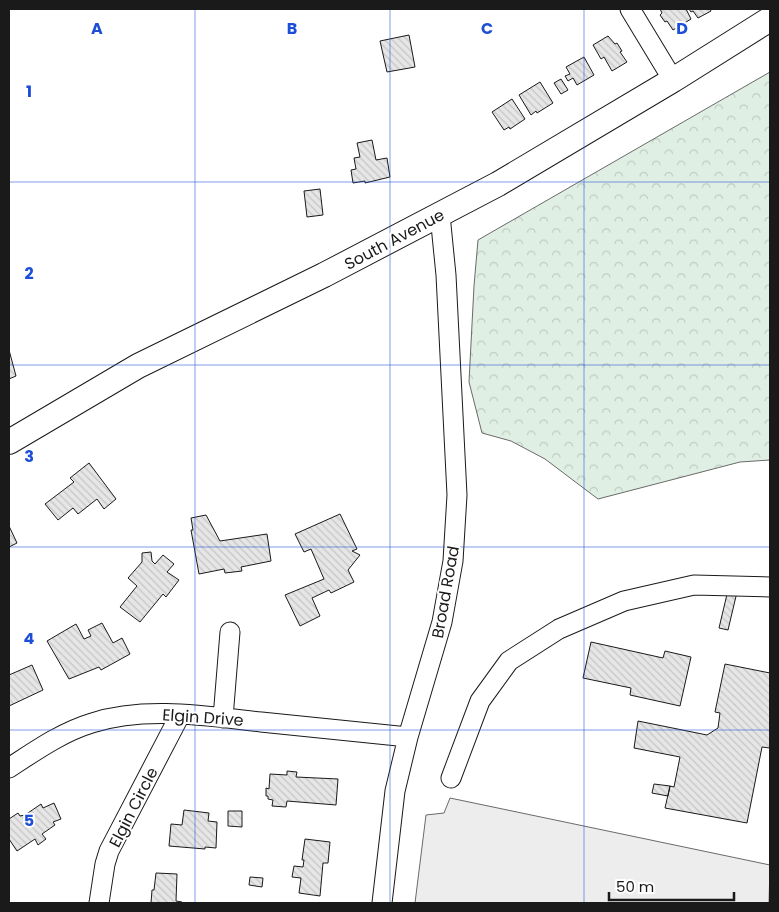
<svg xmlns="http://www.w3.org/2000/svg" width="779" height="912" viewBox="0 0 779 912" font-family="Poppins,sans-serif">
<defs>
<pattern id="forest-crowns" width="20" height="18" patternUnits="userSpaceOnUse" patternTransform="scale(1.25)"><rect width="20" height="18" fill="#e0efe3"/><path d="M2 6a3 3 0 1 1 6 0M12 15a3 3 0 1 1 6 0" fill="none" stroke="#c0ccc2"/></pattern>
<pattern id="building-back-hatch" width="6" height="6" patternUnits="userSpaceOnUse" patternTransform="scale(1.25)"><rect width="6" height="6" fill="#e6e6e6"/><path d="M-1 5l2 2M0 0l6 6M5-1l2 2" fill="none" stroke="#c5c5c5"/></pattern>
</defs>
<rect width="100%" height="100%" fill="#fff"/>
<path fill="url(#forest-crowns)" stroke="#6a6a6a" d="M770,72V460L740,462L598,499L545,459L511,441L482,433L469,382L474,286L478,240Z"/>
<path fill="#ededed" stroke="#6a6a6a" d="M450,798L770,865L769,903H415L426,815L444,813Z"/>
<path fill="url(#building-back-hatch)" stroke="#1a1a1a" d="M660,9H686L691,19L673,30L667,21L665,22L660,15L662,13Z
M689,9H710L711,11L698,18L693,11L691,12Z
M409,35L415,67L387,72L380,41Z
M608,36L615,44L617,43L622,51L620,52L627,62L612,71L604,57L601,59L593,45Z
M584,57L594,75L577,85L573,78L568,81L565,76L570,74L566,67Z
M561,79L568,90L561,94L554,83Z
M540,82L553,103L537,113L536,111L531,115L519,95Z
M512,99L525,119L510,129L509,127L504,130L492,112Z
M372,140L376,160L387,158L390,177L365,183V181L353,183L351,170L356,169L354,158L360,157L357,143Z
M320,189L323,215L307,217L304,191Z
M9,350L16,376L9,379Z
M89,463L116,499L104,509L97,499L78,514L73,508L58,520L45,504L74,482L70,478Z
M340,514L357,549L352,551L360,555L348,570L354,582L331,593L329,590L312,598L320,616L300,626L285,595L324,579L311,549L304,552L295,534Z
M206,515L220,541L267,534L271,561L241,567L242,571L225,573L224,569L199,574L191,530H193L191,518Z
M9,526L17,543L9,547Z
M151,552L152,561L155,564L163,555L174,564L167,572L179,580L166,597L163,594L140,622L120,607L137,586L128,578L142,562V553Z
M728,590L737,592L728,630L719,628Z
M102,623L113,643L122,638L130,654L101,670L99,667L69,679L47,641L76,624L84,639L91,636L88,630Z
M591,642L663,658L665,651L691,657L680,706L630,695L631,688L583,678Z
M725,664L770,673V748L762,747L747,823L665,808L670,786L674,787L680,757L634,748L638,721L707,735L718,728L720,713L715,712Z
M32,665L43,690L9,706V675Z
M287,771L297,772L296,777L338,779L336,805L287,801L286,807L272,806L273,800L268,799V796H266V788L269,789L270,774L287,775Z
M654,784L670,786L668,796L652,793Z
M54,803L61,819L53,822L55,825L42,834L46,839L38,845L35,839L17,851L9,839V819L18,813L20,816L25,815L41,804L43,808Z
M184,810L209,813L208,821L217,822L216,848L205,847V849L169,846L171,824L182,825Z
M228,811H242V827L228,826Z
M305,839L330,842L328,863H323L320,896L299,893L301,878L292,877L294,866L303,867L304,860H302Z
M156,873L177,874L176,901L182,902V903H151L152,890H154Z
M250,877L263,878L262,887L249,885Z"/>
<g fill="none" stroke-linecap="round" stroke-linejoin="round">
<defs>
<path id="minor" d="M630,9L673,80
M223,718L230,632
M9,768C35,751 62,732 92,723C145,706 206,716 261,722C310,727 359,732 408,737
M451,778L480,701L509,661L559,629L624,601L694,585L770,587
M99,903L105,864L109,851L180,715
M382,903L395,791L408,737L442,622L453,561L457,495L446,275L440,215"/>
<path id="major" d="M9,442L138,366L324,275L498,184L673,80L770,19"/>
</defs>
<use href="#minor" stroke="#1a1a1a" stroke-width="21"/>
<use href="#major" stroke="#1a1a1a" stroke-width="26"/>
<use href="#minor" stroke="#fff" stroke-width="19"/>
<use href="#major" stroke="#fff" stroke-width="24"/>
</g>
<path fill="none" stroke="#1d4ed8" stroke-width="1" stroke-opacity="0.55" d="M195,9V903M390,9V903M584,9V903M9,182H770M9,365H770M9,547H770M9,730H770"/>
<g text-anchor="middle" stroke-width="4" stroke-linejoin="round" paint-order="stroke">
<g font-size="16" fill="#1a1a1a" stroke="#fff">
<text transform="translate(394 239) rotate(-28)" y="6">South Avenue</text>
<text transform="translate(445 592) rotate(-80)" y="6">Broad Road</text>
<text transform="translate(203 717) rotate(4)" y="6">Elgin Drive</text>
<text transform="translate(133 807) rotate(-63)" y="6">Elgin Circle</text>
</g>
</g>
<g font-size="16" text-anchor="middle" font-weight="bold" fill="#1d4ed8" stroke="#fff" stroke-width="4" stroke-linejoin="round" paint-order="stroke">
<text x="97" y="34">A</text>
<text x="292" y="34">B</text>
<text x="487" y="34">C</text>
<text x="682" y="34">D</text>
<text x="29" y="97">1</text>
<text x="29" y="279">2</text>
<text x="29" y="462">3</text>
<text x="29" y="644">4</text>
<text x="29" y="826">5</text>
</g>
<rect width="779" height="912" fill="none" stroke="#1a1a1a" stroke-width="20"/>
<path d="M609 892v8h125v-8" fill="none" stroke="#1a1a1a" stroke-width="2.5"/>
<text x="616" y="892" font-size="15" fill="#1a1a1a" stroke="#ffffff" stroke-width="4" paint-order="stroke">50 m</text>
</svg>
